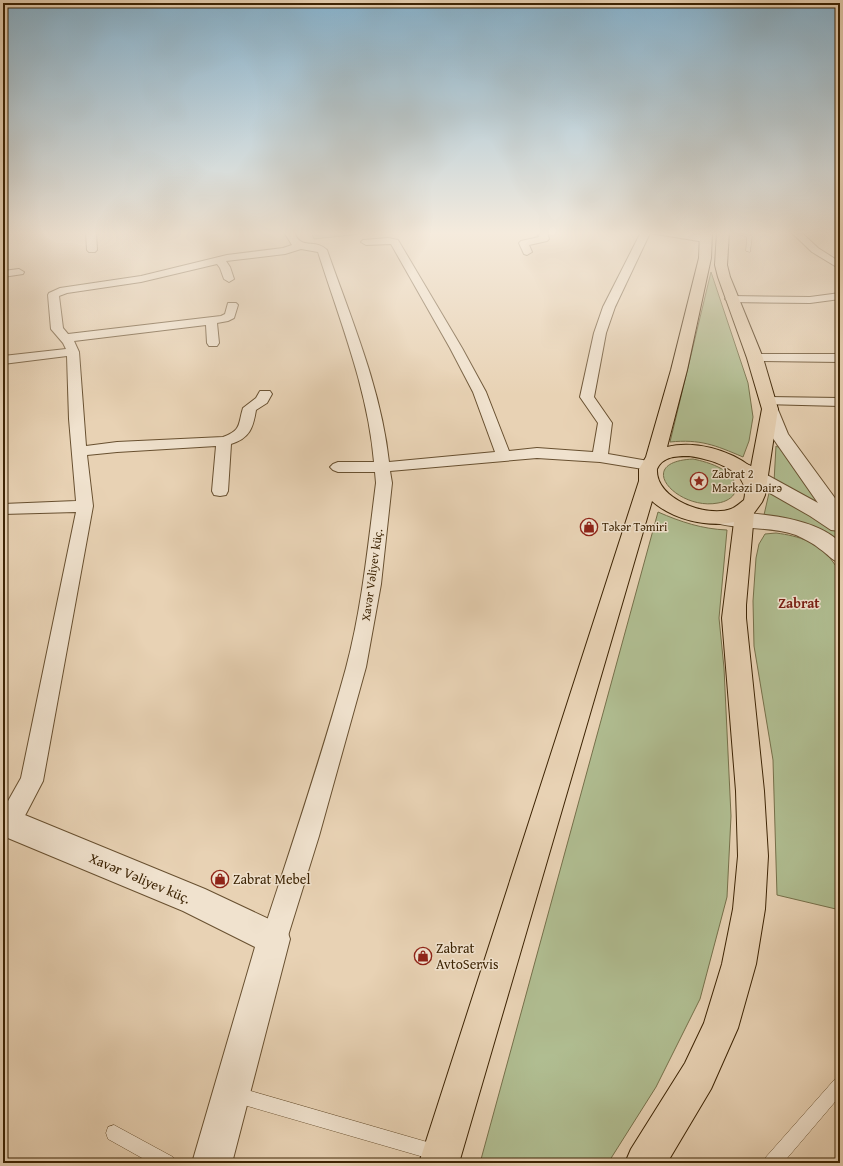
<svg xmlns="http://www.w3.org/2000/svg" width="843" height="1166" viewBox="0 0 843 1166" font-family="'Gentium Book Plus',serif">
<rect width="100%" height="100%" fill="#e8d2b4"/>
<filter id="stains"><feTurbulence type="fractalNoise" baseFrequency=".005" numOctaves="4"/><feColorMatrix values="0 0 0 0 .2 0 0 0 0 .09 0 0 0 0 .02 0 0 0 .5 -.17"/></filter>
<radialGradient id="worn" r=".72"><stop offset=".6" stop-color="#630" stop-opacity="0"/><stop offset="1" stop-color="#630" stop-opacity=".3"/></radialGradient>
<path fill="#b0bd91" stroke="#76704a" d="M311,232H379L314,239Z
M711,272L748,383L753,417L749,441L743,457C715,445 700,439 670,442Z
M776,446L780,448L819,502L814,504L774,482Z
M693,459C708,462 740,471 735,492C733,498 725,502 718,503C678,511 632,462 693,459Z
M769,493C783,500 834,522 840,535C841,537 840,542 840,544L764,515Z
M658,512C681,522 702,529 727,530L719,618L724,668L731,816L727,897L700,999L656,1087L608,1163H480Z
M776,533C799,536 819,542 833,562C836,566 839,570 840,575V910L777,895L773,760L754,646L753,601L756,558L759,544L765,534Z"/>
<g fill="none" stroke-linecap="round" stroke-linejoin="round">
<defs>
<path id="service" d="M730,232H738L752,236L750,252L746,251L747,237Z
M840,1076V1096L783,1163H764L766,1157L835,1079Z
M237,1087L434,1144L440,1146L442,1152L440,1158L434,1160L237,1103L232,1100L229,1095L232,1090Z
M114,1125L173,1157L175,1163H151L108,1139L106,1133L108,1127Z"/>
<path id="minor" d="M86,232H96L97,250L95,252H89L87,250Z
M284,232H294C301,251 315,238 327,250C351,319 381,388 389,462L495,452L473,392L450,348L391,244L366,245L361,242L363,240L388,238L398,240L462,348L486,392L509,451L537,448L593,452L598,423L580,397L594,333L603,307L641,232C654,232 702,231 710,239L705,242L650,233L615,307L606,333L594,397L612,423L608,454L654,462L657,465L654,468L649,470L600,462L537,458L390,471L392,483L381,584L366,667L319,836L287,939L283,948L274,952L265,948L261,939C290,850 321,759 346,668C362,608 368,545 376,483L375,472H338L333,470L330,467L333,464L338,462H374C368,390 340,321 318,252L301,249L285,254L226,261L230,267L234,279L229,282L224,279L220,268L217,264L141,282L67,293L59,296L63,328L68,334L221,316L225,314L228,303H236L238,305L234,318L228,321L217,323L219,343L217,346H209L207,343L206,325L74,341L79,352L86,446L117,442L223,437C242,430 238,424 243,408L256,398L260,391H270L272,394L267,403L256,410C253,428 250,438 231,444L228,491L226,495L220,496L214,495L212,491L216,446L117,452L87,455L93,506L43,781L17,831L9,835L3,832V810L21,778L76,512L3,514V504L76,501L69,419L67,356L3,364V356L66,349L63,343L51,329L48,295L49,293L60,288L141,276L227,255L283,248L292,245Z
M537,232H547L549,239L547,241L529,245L532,252L527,255L524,254L519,243L521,241L539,237Z
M791,232H801L818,248L840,262V269L812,252Z
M19,269L24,272L23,274L3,277V271Z
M840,293V299L810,303L731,302L725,299L731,296L810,297Z
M755,354H840V362L751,361L749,358L751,355Z
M768,397L840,398V406L763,404L761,401L763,398Z"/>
<path id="tertiary" d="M770,404L776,405L788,434L840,505V531L831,530L810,516L735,473L733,469L735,465L742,463L749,465L818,503L770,434L762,409L764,405Z
M723,511C760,514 812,516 840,542V563C831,560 828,554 820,549C813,543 804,539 796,535C770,526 742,530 716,523L713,518L716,513Z
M3,806L205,889L286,927L290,939L232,1163H192L255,947L183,911L3,836Z"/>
<path id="primary" d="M700,232H712L711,258L687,370L667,447C694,440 730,450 751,467L762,409L747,358L718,277L715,265L717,232H729L727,265L730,277L763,358L778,409L765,495L762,502L754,513L746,605V618L764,791L768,856L765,909L756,964L738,1028L711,1089L667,1163H625L631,1149L685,1063L704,1023L722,964L733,909L738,856L736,791L722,618L734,522C707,528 672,519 652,501L459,1163H419L639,481V469L646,457L671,370L699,258ZM689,456C710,459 752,470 744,500C740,503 736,507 731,509C707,518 655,499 657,469C663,456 677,456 689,456Z"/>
</defs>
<use href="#service" stroke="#685030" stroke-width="1"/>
<use href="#minor" stroke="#685030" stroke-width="2"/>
<use href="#tertiary" stroke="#685030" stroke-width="2"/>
<use href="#primary" stroke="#3d2404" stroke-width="2"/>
<use href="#service" fill="#f0e2ce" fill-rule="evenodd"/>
<use href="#minor" fill="#f0e2ce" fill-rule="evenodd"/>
<use href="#tertiary" fill="#f0e2ce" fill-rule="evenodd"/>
<use href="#primary" fill="#e8d2b4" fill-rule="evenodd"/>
</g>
<linearGradient id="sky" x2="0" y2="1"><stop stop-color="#87b5d2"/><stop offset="0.59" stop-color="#f5ebdd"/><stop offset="1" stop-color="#f5ebdd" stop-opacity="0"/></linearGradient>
<rect width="843" height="395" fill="url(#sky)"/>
<defs>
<symbol id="sight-ring" viewBox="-11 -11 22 22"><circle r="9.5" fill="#f0e2ce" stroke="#8f2418" stroke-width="1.5"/><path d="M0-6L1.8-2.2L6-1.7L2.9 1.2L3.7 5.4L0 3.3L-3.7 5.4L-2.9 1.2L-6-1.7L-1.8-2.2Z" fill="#8f2418"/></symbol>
<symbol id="shop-ring" viewBox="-11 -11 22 22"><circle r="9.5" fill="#f0e2ce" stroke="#8f2418" stroke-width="1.5"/><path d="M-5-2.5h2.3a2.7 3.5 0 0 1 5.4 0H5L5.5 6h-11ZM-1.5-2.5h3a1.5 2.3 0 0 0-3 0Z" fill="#8f2418"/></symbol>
</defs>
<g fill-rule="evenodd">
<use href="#sight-ring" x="689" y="471" width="20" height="20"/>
<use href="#shop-ring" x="579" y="517" width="20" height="20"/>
<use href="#shop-ring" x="210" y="869" width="20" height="20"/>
<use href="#shop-ring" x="413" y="946" width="20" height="20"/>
</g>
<g text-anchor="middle" stroke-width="3" stroke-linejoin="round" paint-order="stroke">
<g font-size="12" fill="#3d2404" stroke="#f0e2ce" text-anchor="start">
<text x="712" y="478">Zabrat 2<tspan x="712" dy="14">Mərkəzi Dairə</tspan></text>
<text x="602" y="531">Təkər Təmiri</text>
</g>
<g font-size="12" fill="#3d2404" stroke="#f0e2ce">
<text transform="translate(372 575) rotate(-82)" y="4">Xavər Vəliyev küç.</text>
</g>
<g font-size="14" font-weight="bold" fill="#7a1f14" stroke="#f0e2ce">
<text x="799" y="608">Zabrat</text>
</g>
<g font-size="14" fill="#3d2404" stroke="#f0e2ce">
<text transform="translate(140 878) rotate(23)" y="5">Xavər Vəliyev küç.</text>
</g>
<g font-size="14" fill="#3d2404" stroke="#f0e2ce" text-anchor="start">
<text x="233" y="884">Zabrat Mebel</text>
<text x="436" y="953">Zabrat<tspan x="436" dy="16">AvtoServis</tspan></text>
</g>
</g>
<rect width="843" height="1166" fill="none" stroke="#e8d2b4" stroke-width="16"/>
<rect x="4" y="4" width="835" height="1158" fill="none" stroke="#3d2404" stroke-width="2"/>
<rect x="8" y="8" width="827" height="1150" fill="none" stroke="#3d2404"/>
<rect width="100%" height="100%" filter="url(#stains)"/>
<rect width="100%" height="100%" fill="url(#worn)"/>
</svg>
